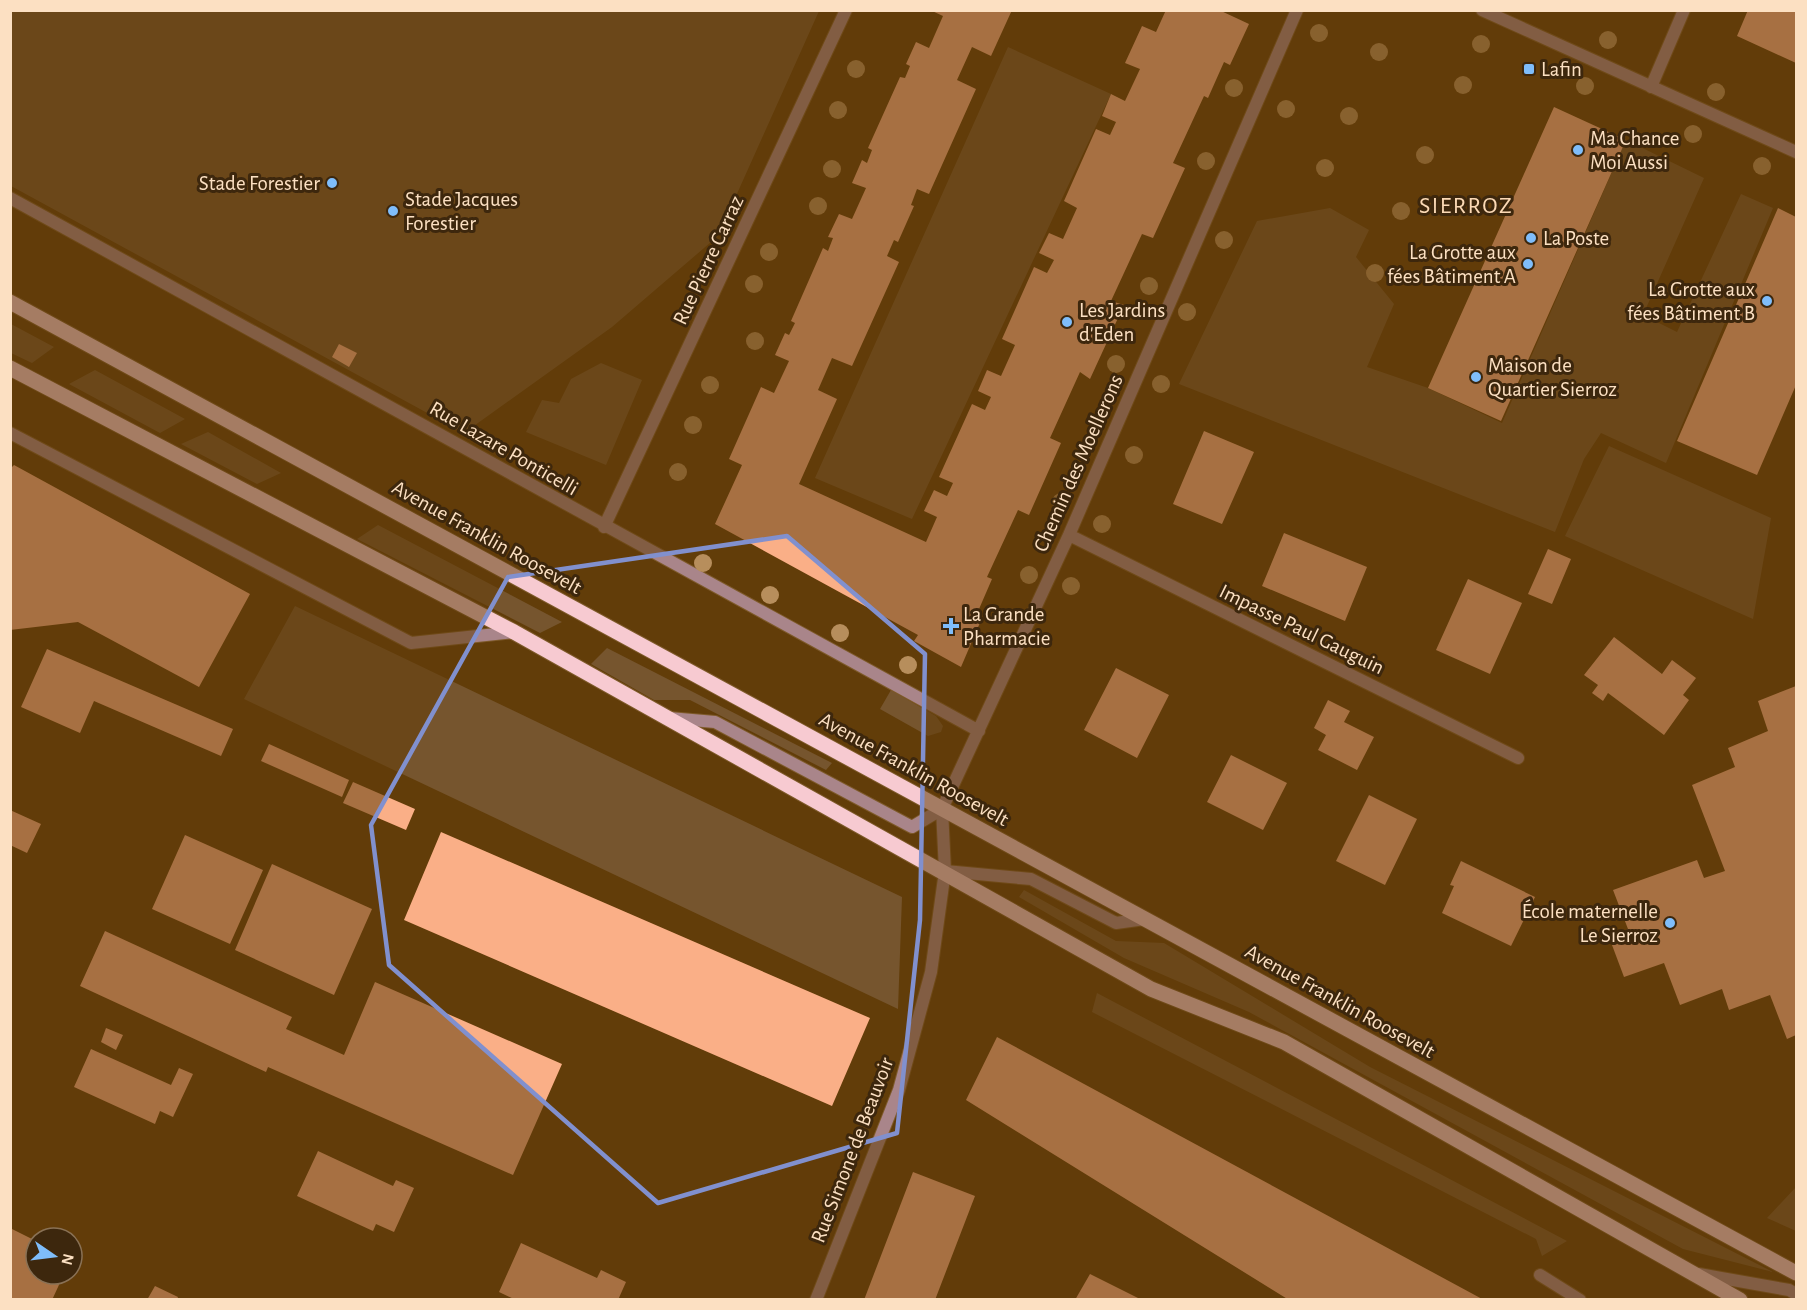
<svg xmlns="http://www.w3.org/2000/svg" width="1807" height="1310" viewBox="0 0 1807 1310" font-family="'Alegreya Sans',sans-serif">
<rect width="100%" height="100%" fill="#623d09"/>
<path fill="#76552e" d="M10,11H819L718,236L612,327L464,433L11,186Z
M1008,47L1111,94L912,519L815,478Z
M1626,140L1704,178L1643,315L1677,332L1741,194L1773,208L1666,463L1601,433L1584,459L1555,532L1179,384L1257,221L1330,208L1369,230L1356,257L1394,304L1367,367L1428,388L1502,423Z
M10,324H11L54,347L32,363L11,353Z
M601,363L642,380L606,465L526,432L542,400L559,403L571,379Z
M95,370L185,419L160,433L69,384Z
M208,432L281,473L257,484L181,444Z
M1609,446L1771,518L1753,619L1565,536Z
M378,525L562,622L540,633L357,539Z
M295,606L902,897L898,1009L244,699Z
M607,648L832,763L826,770L690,700H654L591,664Z
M891,690L936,716L943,726L941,732L928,736L880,709Z
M1024,890L1116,941L1164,943L1370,1067L1773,1272L1683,1249L1249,1012L1124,958L1019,897Z
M1097,993L1567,1241L1542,1256L1536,1239L1092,1012Z
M1796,1187V1231L1767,1218Z"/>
<path fill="#faaf87" d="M930,10H1012L991,56L972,47L957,80L976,89L929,194L917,189L911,205L914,206L898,242L894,240L887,256L899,262L852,366L832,358L818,390L837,399L799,484L926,542L937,517L924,511L934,490L947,496L953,483L939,477L972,404L985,410L991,397L978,391L987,370L1001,376L1015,345L1002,339L1034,267L1047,273L1054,260L1039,253L1049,233L1063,239L1077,208L1064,201L1096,129L1110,135L1116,122L1102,116L1111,94L1125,101L1140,69L1125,63L1142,26L1156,32L1166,10H1219L1249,24L1230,65L1224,62L1208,98L1204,96L1173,163L1185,168L1153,238L1142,234L1111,301L1124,305L1090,379L1080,372L1050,438L1061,443L1029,515L1018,510L987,577L992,579L976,616L982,618L961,667L914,641L918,635L715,524L742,465L729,459L761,387L774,393L789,361L775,355L785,333L789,335L795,323L791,321L823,248L828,251L833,238L828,237L839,214L852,219L866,188L852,183L862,160L867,163L872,150L868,148L900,77L905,78L910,66L906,64L916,42L929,48L943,16Z
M1748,10H1796V63L1737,36Z
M1554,107L1626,140L1501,421L1428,388Z
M1778,208L1796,217V385L1757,475L1677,441Z
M339,344L357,353L349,367L332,357Z
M1204,431L1254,452L1222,524L1173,504Z
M14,465L250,594L199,687L78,622L10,630V469Z
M1284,533L1367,567L1345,621L1262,586Z
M1548,549L1571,559L1552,604L1528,594Z
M1468,579L1522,603L1490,674L1436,650Z
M1614,637L1662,674L1672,660L1696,678L1683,695L1689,700L1664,735L1608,693L1603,701L1592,693L1598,685L1584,675Z
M47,649L233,729L221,756L94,701L80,733L21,707Z
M1116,668L1169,695L1137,758L1084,730Z
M1796,686V1035L1787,1039L1770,995L1729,1010L1722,989L1680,1005L1664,963L1624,977L1609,937L1628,929L1613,890L1697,860L1704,878L1725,871L1692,785L1735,767L1728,748L1768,731L1758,701Z
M1328,700L1350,711L1344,722L1374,737L1357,770L1318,750L1326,735L1314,728Z
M269,744L349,780L342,797L261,761Z
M1231,755L1287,783L1263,830L1207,802Z
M353,782L415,809L406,830L343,803Z
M1369,795L1417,819L1385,885L1336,861Z
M10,810L41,824L27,853L10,845Z
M441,832L870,1018L832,1106L404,920Z
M185,835L263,870L230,944L152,909Z
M1461,861L1535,897L1511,946L1442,913L1454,886L1450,885Z
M272,864L372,909L334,995L235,950Z
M105,931L292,1017L286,1029L344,1055L375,982L562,1064L513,1175L268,1067L266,1072L80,986Z
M106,1028L123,1035L116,1050L101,1042Z
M997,1037L1484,1300H1289L966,1100Z
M91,1049L171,1085L179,1068L193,1074L173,1117L160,1111L155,1124L74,1087Z
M318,1151L393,1186L396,1180L414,1188L394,1232L376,1224L373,1231L297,1196Z
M913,1172L975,1196L935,1300H864Z
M12,1229L36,1241V1274H64L52,1300H10Z
M521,1243L597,1278L601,1270L626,1282L618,1300H516L499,1292Z
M1090,1274L1142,1300H1075Z
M155,1286L178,1297L177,1300H147Z"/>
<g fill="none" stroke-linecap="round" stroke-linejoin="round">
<defs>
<path id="lane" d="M10,433L411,643L514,632
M1540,1275L1580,1300"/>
<path id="street" d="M1482,10L1796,152
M1651,87L1684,10
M10,198L979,731
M604,527L846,10
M1069,535L1518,758
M669,718L715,722L912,827L942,809
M945,871L1031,879L1116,923L1145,919
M1699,1274L1789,1290L1796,1294
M816,1300L899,1090L931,972L945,871L942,809L1069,535L1297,10"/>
<path id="primary" d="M10,302L1796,1273
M10,368L514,632L1151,989L1284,1042L1740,1300"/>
</defs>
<use href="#lane" stroke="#7e5a2a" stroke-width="14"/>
<use href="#street" stroke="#7e5a2a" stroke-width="14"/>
<use href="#primary" stroke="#7e5a2a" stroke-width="17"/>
<use href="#lane" stroke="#a9858a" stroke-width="12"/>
<use href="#street" stroke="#a9858a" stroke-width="12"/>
<use href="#primary" stroke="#f7cad1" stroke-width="15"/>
</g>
<g fill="#b78e5c">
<circle cx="1319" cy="33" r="9"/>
<circle cx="1608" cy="40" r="9"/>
<circle cx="1481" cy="44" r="9"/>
<circle cx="1379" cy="52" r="9"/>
<circle cx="856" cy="69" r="9"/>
<circle cx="1463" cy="85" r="9"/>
<circle cx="1585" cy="86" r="9"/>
<circle cx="1234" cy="88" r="9"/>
<circle cx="1716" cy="92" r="9"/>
<circle cx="1286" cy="109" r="9"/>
<circle cx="838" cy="110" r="9"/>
<circle cx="1349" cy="116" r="9"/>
<circle cx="1693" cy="134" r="9"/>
<circle cx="1425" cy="155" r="9"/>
<circle cx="1206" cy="161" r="9"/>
<circle cx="1762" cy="166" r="9"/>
<circle cx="1325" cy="168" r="9"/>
<circle cx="832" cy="169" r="9"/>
<circle cx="818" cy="206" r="9"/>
<circle cx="1401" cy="211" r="9"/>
<circle cx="1224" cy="240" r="9"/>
<circle cx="769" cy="252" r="9"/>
<circle cx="1375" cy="273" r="9"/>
<circle cx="754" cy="284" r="9"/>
<circle cx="1149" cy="286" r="9"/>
<circle cx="1187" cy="312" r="9"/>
<circle cx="755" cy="341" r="9"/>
<circle cx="1116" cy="364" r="9"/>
<circle cx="1161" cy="384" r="9"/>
<circle cx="710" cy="385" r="9"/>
<circle cx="693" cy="425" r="9"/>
<circle cx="1134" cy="455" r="9"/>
<circle cx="678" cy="472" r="9"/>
<circle cx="1061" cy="502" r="9"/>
<circle cx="1102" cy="524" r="9"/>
<circle cx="703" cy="563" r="9"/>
<circle cx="1029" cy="575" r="9"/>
<circle cx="1071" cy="586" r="9"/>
<circle cx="770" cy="595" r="9"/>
<circle cx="840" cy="633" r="9"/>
<circle cx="908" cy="665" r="9"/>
</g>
<path d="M0 0H1807V1310H0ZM787,536L925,654L920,920L897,1133L658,1203L389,965L371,825L508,577Z" fill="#623d09" fill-opacity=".55" fill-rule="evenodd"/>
<path fill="none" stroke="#8190ce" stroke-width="4.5" stroke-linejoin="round" d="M787,536L925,654L920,920L897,1133L658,1203L389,965L371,825L508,577Z"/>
<g fill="#7fbdfa" stroke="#3d270d" stroke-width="2">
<rect x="1523" y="63" width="12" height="12" rx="3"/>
<circle cx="1578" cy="150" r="6"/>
<circle cx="332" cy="183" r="6"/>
<circle cx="393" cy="211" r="6"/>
<circle cx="1531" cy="238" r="6"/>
<circle cx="1528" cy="264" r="6"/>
<circle cx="1767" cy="301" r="6"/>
<circle cx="1067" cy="322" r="6"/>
<circle cx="1476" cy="377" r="6"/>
<path d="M948 617h6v6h6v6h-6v6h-6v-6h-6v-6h6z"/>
<circle cx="1670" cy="923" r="6"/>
</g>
<g text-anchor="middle" stroke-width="6" stroke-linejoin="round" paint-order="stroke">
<g font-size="21" fill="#fce0c2" stroke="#3d270d" text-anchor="start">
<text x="1541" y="76">Lafin</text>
<text x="1590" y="145">Ma Chance<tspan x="1590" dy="24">Moi Aussi</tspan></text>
<text x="320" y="190" text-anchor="end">Stade Forestier</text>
<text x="405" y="206">Stade Jacques<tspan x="405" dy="24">Forestier</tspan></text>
<text x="1543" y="245">La Poste</text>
<text x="1516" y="259" text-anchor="end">La Grotte aux<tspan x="1516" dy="24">fées Bâtiment A</tspan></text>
<text x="1755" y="296" text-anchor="end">La Grotte aux<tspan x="1755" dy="24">fées Bâtiment B</tspan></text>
<text x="1079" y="317">Les Jardins<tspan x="1079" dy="24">d'Eden</tspan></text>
<text x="1488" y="372">Maison de<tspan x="1488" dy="24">Quartier Sierroz</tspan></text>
<text x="963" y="621">La Grande<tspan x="963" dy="24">Pharmacie</tspan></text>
<text x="1658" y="918" text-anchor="end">École maternelle<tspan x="1658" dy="24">Le Sierroz</tspan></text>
</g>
<g font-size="21" fill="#fce0c2" stroke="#3d270d">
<text transform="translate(708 260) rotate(-65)" y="7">Rue Pierre Carraz</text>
<text transform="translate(504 448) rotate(30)" y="7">Rue Lazare Ponticelli</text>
<text transform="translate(1078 463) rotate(-66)" y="7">Chemin des Moellerons</text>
<text transform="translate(487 537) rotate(29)" y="7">Avenue Franklin Roosevelt</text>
<text transform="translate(1302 629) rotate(26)" y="7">Impasse Paul Gauguin</text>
<text transform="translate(914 769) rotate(29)" y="7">Avenue Franklin Roosevelt</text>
<text transform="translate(1340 1001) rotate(29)" y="7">Avenue Franklin Roosevelt</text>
<text transform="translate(852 1150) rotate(-69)" y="7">Rue Simone de Beauvoir</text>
</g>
<g font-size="24" letter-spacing="1.5" fill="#fbd9b5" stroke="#3d270d">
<text x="1466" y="213">SIERROZ</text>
</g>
</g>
<rect width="1807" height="1310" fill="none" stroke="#fce0c2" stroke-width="24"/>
<g transform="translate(54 1256) rotate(104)"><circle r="28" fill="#3d270d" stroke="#897155" stroke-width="1.5"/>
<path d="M0-4.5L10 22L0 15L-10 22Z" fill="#7fbdfa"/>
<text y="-9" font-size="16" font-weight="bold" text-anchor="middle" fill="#fce0c2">N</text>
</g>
</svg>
